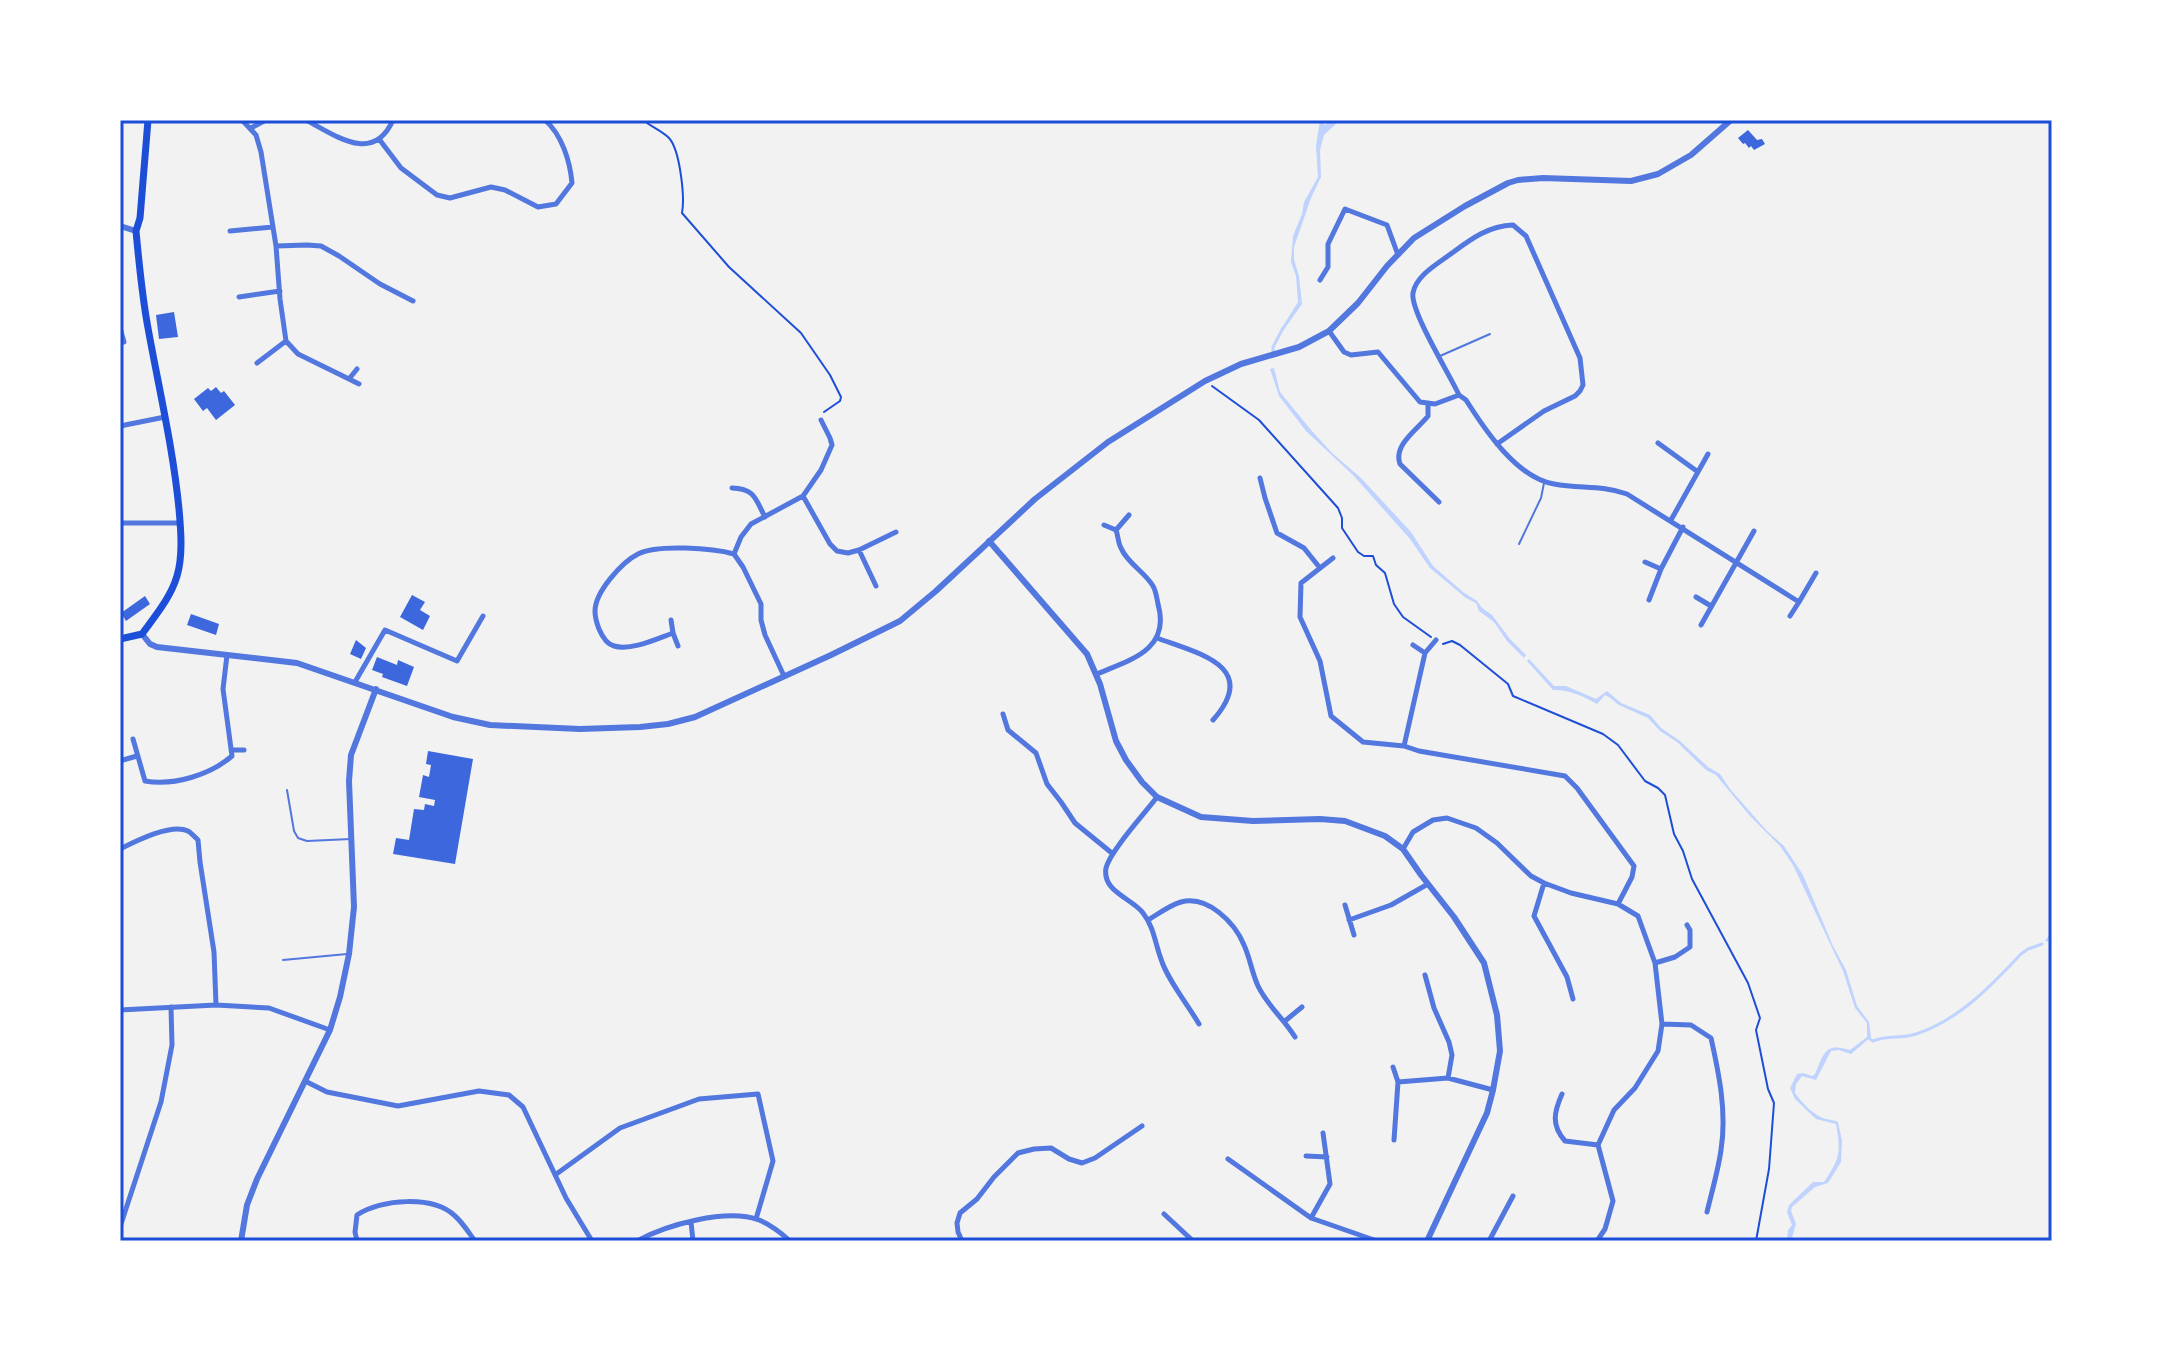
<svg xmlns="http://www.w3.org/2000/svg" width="2172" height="1361" viewBox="0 0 2172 1361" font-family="'Alegreya Sans',sans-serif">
<rect width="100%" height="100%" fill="#f2f2f2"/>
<path fill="#bfd3fe" d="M1320,120H1323L1325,125L1330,120H1340L1324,135L1320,150L1321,177L1311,198L1294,247V260L1299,276L1302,304L1283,331L1281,329L1298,302L1296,276L1291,262L1293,236L1302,214L1304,202L1318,177L1316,146Z
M1274,368L1280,392L1311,430L1332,453L1361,478L1411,532L1433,566L1463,592L1477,601L1482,608L1492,615L1510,639L1526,655L1524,658L1507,641L1494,622L1479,611L1476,603L1466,598L1430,568L1410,539L1353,475L1306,431L1279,396L1270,369Z
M1529,659L1554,686H1566L1596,699L1607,691L1621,703L1650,715L1661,728L1680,741L1708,767L1720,774L1730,789L1767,831L1784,846L1803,875L1833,946L1846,970L1857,1006L1869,1022L1871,1037L1851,1054L1839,1050L1831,1051L1816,1080L1802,1076L1796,1084L1795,1093C1802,1103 1814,1116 1826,1119C1830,1120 1834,1120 1838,1122L1842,1141L1841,1162L1828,1183L1815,1187L1792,1207L1791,1211L1796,1224L1791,1241H1787L1788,1230L1792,1225L1787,1212L1789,1205L1813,1182H1824C1840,1159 1841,1152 1836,1124L1816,1119L1795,1099L1790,1088L1797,1074L1803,1073L1812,1076L1815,1074C1824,1053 1825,1042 1850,1050L1867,1037V1023L1855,1008L1843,971L1793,865L1780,846L1750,816L1716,775L1706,770L1677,742L1660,731L1648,718L1619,705L1609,697L1605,695L1597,704C1583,696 1568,689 1553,690L1527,661Z"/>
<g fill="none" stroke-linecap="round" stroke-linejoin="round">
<path stroke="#bfd3fe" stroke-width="3" d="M1273,353V347L1283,328
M2047,940L2052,935
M1870,1039L1873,1041C1887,1035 1902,1039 1916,1034C1959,1020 1991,986 2021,954L2028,949L2042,944"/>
</g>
<path fill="#3d67dc" d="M1748,130L1757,140L1762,139L1765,144L1754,150L1751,146L1749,148L1745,143L1743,144L1738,138Z
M174,312L178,337L159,339L156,315Z
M216,387L221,393L224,391L235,405L216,420L207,408L203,411L194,399L208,388L211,391Z
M412,595L425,602L420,610L430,616L423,630L400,617Z
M145,596L150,604L126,621L121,613Z
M191,614L219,624L216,635L187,625Z
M356,640L366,648L361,659L350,654Z
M377,657L397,665L398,660L414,667L407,686L382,677L383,674L372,670Z
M428,751L473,759L455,864L393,854L396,838L409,840L414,809L424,810L425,804L434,806L435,800L419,797L423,775L429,777L431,765L426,764Z"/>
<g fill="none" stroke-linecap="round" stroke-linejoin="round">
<path stroke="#1d4ed8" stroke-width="2" d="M643,120C650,126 662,131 669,138C680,150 685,197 682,213L729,267L801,333L830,375L841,397L840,401L824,412
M1212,386L1259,420L1338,508L1342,518V528L1358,552L1364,556H1373L1376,565L1385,573L1394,604L1403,617L1431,637
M1443,644L1452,641L1460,645L1508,684L1513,696L1603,734L1618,745L1645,781L1658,788L1665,795L1674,834L1683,851L1692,879L1748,983L1760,1018L1756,1030L1768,1089L1774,1103L1769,1169L1756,1241"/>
<path stroke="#5277de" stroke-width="2" d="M1440,356L1490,334
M1519,544L1541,498L1544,483
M287,790L294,831L298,838L307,841L351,839
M283,960L347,954"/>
<path stroke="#5277de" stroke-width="5" d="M242,120L256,135L261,152L276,246L280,299L286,341L298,354L349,379L357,369
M306,120C335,135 373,165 393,120
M251,128L266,120
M379,139L401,168L437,195L450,198L491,187L505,190L538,207L556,204L572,183C570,161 562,135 545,120
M230,231L273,227
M276,246L307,245L321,246L339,256L380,284L413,301
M1320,280L1328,267V244L1345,209L1387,225L1398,255
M239,297L280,291
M120,328L124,342
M1329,331L1344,352L1351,355L1378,352L1420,402L1435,404L1459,395L1466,400C1485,430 1517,478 1554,484C1580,489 1601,485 1627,494L1799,602L1816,573
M257,363L286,341
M349,379L359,384
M1459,395C1450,375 1410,311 1413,293C1416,275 1439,263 1452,253C1471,239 1488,226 1513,225L1526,236L1580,358L1583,385L1580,391L1575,396L1544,411L1497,444
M1428,405V416C1417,430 1393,445 1400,464L1439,502
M120,426L165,417
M1658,443L1698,472
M1260,478L1265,498L1277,533L1304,548L1320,568
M732,488C755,489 755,498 765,517
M803,496L830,544L837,551L848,553L859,550L896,532
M1671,520L1708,454
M120,523H180
M1104,525L1116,530
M859,550L876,586
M734,554L741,537L751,524L803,496L821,470L832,445L830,438L821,420
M1333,558L1301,583L1300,617L1320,661L1331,716L1363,742L1404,746L1419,751L1565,776L1577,788L1634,866L1632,877L1618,904
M1645,562L1661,569
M1696,597L1711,606
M1649,600L1661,569L1683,527
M1790,616L1799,602
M671,620L673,633C656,639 631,651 614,646C606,644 602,636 599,629C597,624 595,616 595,611C595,592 622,562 638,554C657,544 713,548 734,554L743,567L761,604V620L765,635L784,676
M1701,625L1754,531
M673,633L678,646
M1157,638C1197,653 1261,666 1213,720
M1413,645L1425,653L1436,640
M1097,674C1130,660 1171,650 1158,604C1157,599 1156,591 1153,586C1145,572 1127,563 1121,548C1118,543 1118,535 1116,530L1129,515
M355,682L385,630L457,661L483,616
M1003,714L1008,730L1036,753L1047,784L1061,802L1075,823L1113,854
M133,739L145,781C174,786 210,775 232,756L223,689L227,655
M1404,746L1425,653
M231,750H244
M123,760L137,756
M1157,797C1146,812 1110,851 1106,868C1102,892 1132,898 1143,913C1154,927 1155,943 1161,959C1167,979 1188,1005 1199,1024
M120,849C136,841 171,823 188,831C190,832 196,838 198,840L200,862L214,952L216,1005
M1403,849L1413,832L1433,820L1447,818L1476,828L1497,843L1531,876L1544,883L1571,893L1618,904L1638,916L1655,963L1662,1024L1658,1051L1635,1088L1614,1110L1598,1145L1613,1201L1605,1229L1597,1241
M1544,883L1534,916L1567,977L1573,999
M1345,905L1354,935
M1148,920C1158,914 1170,905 1181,902C1208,895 1235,923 1244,945C1250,958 1252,973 1258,986C1267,1005 1284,1019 1295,1037
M1349,920L1391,905L1428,884
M1655,963L1675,957L1690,947V930L1687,925
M1425,975L1434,1008L1449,1042L1452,1055L1448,1078
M120,1010L216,1005L269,1008L330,1030
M1285,1021L1302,1007
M1662,1024L1691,1025L1711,1038C1719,1074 1727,1112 1721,1150C1718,1171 1712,1191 1707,1212
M1393,1067L1398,1082
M305,1081L327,1092L398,1106L479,1091L509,1095L523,1107L566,1198L592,1241
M1562,1094C1554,1112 1551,1125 1565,1141L1598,1145
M1394,1140L1398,1082L1448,1078L1493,1090
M1306,1156L1327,1157
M1228,1159L1311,1218L1377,1241
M555,1175L620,1128L699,1099L758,1094L773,1161L756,1219
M1164,1214L1193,1241
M1311,1218L1330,1184L1323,1133
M691,1222L693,1241
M120,1227L161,1102L172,1045L171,1007
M357,1241L355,1232L357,1215C381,1199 433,1195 455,1216C463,1223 469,1233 475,1241
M637,1241C666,1225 726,1208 759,1220C771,1225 781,1233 790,1241
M962,1241L958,1232L957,1223L960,1213L977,1199L994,1177L1018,1153L1034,1149L1051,1148L1069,1159L1082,1163L1095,1158L1142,1126
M1489,1241L1513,1196"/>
<path stroke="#5277de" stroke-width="6" d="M120,226L136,231
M989,541L1087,654L1100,684L1116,741L1126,760L1142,782L1157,797L1201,817L1253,821L1320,819L1345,821L1385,836L1403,849L1421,875L1454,917L1484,963L1497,1015L1500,1051L1493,1090L1487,1113L1427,1241
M142,634L150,644L157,647L297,663L453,717L490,725L580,729L640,727L668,724L695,717L831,655L900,621L936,591L1035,499L1108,442L1205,381L1241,364L1299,347L1329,331L1358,303L1387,266L1414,238L1465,206L1508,183L1518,180L1543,178L1631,181L1658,174L1691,155L1731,120
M241,1241L247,1205L257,1179L330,1030L340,997L349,954L354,907L349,781L351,755L376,689"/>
<path stroke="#1d4ed8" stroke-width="7" d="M120,639L142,634C155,616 171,597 177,576C183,556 181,531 179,509C173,448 159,389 148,328C142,296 139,263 136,231L140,218L148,120"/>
</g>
<rect width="2172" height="1361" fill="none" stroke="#ffffff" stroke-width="244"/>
<rect x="122" y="122" width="1928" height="1117" fill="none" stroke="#1d4ed8" stroke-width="3"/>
</svg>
